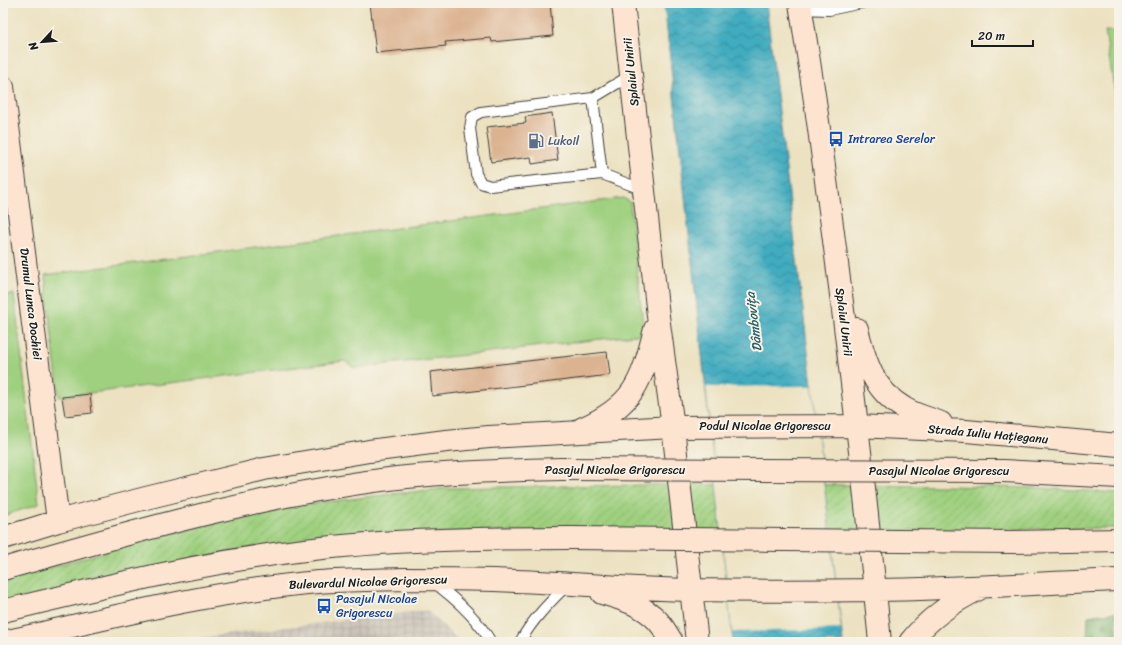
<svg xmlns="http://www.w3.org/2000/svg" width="1122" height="645" viewBox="0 0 1122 645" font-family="Sriracha,sans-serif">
<defs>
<pattern id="industrial-grid" width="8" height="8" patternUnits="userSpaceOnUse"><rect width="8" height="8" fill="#cbc3b8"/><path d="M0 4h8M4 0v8" fill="none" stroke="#aea79e"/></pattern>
<pattern id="forest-firs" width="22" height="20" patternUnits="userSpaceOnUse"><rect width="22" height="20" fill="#7fb26e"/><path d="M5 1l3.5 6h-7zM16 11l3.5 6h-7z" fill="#67905a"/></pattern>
<pattern id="garden-furrows" width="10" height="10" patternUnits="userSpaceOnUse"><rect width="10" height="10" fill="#9fd07f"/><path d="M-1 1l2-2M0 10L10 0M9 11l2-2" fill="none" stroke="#88b26d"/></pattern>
<pattern id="water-waves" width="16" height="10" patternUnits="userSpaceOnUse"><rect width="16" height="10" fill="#40acbf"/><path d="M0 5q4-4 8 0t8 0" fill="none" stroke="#358b9a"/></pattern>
</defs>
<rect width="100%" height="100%" fill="#f7f3e8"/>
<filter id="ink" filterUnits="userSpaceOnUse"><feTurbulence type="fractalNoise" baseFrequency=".025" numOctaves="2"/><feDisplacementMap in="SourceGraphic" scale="8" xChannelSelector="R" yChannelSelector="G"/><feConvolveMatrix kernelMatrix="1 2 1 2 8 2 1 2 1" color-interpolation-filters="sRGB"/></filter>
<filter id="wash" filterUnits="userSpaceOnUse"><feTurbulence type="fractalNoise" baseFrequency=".012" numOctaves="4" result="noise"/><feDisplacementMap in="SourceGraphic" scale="16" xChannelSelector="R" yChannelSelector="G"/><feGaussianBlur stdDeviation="0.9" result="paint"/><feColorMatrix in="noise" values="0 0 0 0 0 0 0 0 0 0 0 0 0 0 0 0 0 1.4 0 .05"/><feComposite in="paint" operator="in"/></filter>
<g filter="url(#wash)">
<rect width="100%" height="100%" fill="#ece2c1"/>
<path fill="url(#industrial-grid)" d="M427,610L460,642H198V638Z"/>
<path fill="#9fd07f" stroke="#5e764e" d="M1105,31L1119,32V120Z
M623,198L630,202L644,334L354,368L345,361L59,397L45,275Z
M14,294L39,504L3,516V296Z"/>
<path fill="url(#forest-firs)" stroke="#4e6745" d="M1115,612L1119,642H1087L1088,616Z"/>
<path fill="url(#garden-furrows)" stroke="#5e764e" d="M752,484L944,486L1042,488L1119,493V528L849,531L453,532L3,602V581L162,535L234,519L302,505L374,496L449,488L554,486Z"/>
<path fill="url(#water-waves)" stroke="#2e646e" d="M664,3H766L843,642H733Z"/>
<path fill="#ece2c1" d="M812,386L841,629L732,632L706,387Z"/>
<g id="blocks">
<path fill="#dcb391" d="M370,3H550L553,36L492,42L491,38L445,42L446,46L376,53Z
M552,113L558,160L532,164L531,157L491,162L486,127L526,123L525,117Z
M607,352L610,375L432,396L430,372Z
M90,394L92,413L65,416L62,397Z"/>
</g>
</g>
<g filter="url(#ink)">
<use href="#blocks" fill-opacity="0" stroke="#3b3a35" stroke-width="1"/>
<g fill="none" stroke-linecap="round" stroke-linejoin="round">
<defs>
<path id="lane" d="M801,9L829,10L862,3
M631,75L593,98L602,174L644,190
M593,98L481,112L472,117L470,128L476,174L481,183L490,186L602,174
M433,582C456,599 477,618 491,642
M520,642C532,620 549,603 567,585"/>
<path id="secondary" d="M623,3L658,316L673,427L697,642
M800,3C807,50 815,97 821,144C844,310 864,475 880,642
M3,87L58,521
M857,329C865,361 873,390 904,408C915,415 929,418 941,423
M581,429C634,406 642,382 655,329
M1003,471L1119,477
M3,538L58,521L146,498L264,469L369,451L446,441L489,437L673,427L857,426L966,431L1119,445
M1013,542L1119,540
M3,569C132,532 263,494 397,478C452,472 507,470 562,469
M602,593C622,599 643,605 658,621C663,627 668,635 672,642
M3,611C115,584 228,556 343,546C419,539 494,538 569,538
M4,642C108,618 212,591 319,582C347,580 375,580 403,579C441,579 479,579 516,581C574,583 632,589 691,590C753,591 815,591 877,590C958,589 1038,583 1119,580
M910,642C929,618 952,602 979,589"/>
</defs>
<use href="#lane" stroke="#3b3a35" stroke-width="12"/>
<use href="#secondary" stroke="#3b3a35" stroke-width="24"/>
<use href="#lane" stroke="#fff" stroke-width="10"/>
<use href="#secondary" stroke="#fde4d1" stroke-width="22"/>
<defs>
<path id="secondary-bridge" d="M562,469L1003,471
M569,538L1013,542"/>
</defs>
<use href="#secondary-bridge" stroke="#3b3a35" stroke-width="24" stroke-linecap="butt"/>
<use href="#secondary-bridge" stroke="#fde4d1" stroke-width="22"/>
</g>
</g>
<defs>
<symbol id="bus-bare" viewBox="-9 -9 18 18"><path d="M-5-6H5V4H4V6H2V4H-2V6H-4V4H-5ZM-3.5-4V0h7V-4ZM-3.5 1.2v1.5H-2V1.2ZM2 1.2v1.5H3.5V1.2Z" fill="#1a4fb4" stroke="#f7f3e8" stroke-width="2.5" paint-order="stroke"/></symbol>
<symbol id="fuel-bare" viewBox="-9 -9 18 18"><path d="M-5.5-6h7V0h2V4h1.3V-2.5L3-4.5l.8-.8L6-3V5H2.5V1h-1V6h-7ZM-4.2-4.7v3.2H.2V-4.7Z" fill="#5c6f8a" stroke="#f7f3e8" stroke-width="2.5" paint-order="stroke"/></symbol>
</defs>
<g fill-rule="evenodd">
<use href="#bus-bare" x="825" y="128" width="22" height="22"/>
<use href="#fuel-bare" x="525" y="130" width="22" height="22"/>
<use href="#bus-bare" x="313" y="595" width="22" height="22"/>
</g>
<g text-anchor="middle" stroke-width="4" stroke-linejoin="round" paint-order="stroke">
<g font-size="12" fill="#1c1c1c" stroke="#f7f3e8">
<text transform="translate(631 72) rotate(-96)" y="4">Splaiul Unirii</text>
<text transform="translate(31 304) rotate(83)" y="4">Drumul Lunca Dochiei</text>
<text transform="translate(844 322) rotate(83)" y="4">Splaiul Unirii</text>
<text x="765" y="430">Podul Nicolae Grigorescu</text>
<text transform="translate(988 434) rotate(5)" y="4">Strada Iuliu Hațieganu</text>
<text x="615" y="474">Pasajul Nicolae Grigorescu</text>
<text x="939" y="475">Pasajul Nicolae Grigorescu</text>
<text transform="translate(368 582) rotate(-2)" y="4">Bulevardul Nicolae Grigorescu</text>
</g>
<g font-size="12" fill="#164399" stroke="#f7f3e8" text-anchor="start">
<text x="848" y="143">Intrarea Serelor</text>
<text x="336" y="603">Pasajul Nicolae<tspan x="336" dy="14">Grigorescu</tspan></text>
</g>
<g font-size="12" fill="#4e5e75" stroke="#f7f3e8" text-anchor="start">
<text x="548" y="145">Lukoil</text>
</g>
<g font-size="13" font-style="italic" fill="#2c5d65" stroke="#f7f3e8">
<text transform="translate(753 322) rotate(-97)" y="5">Dâmbovița</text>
</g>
</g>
<rect width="1122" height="645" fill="none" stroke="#f7f3e8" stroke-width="16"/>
<g transform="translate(42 42) rotate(244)" stroke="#f7f3e8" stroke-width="3" paint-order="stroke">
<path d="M0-3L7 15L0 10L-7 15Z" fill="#1c1c1c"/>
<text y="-6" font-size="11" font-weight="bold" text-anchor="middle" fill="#1c1c1c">N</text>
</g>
<path d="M972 40v6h61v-6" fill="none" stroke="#1c1c1c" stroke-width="2"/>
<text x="978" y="40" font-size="12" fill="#1c1c1c" stroke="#f7f3e8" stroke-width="3" paint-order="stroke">20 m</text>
</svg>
